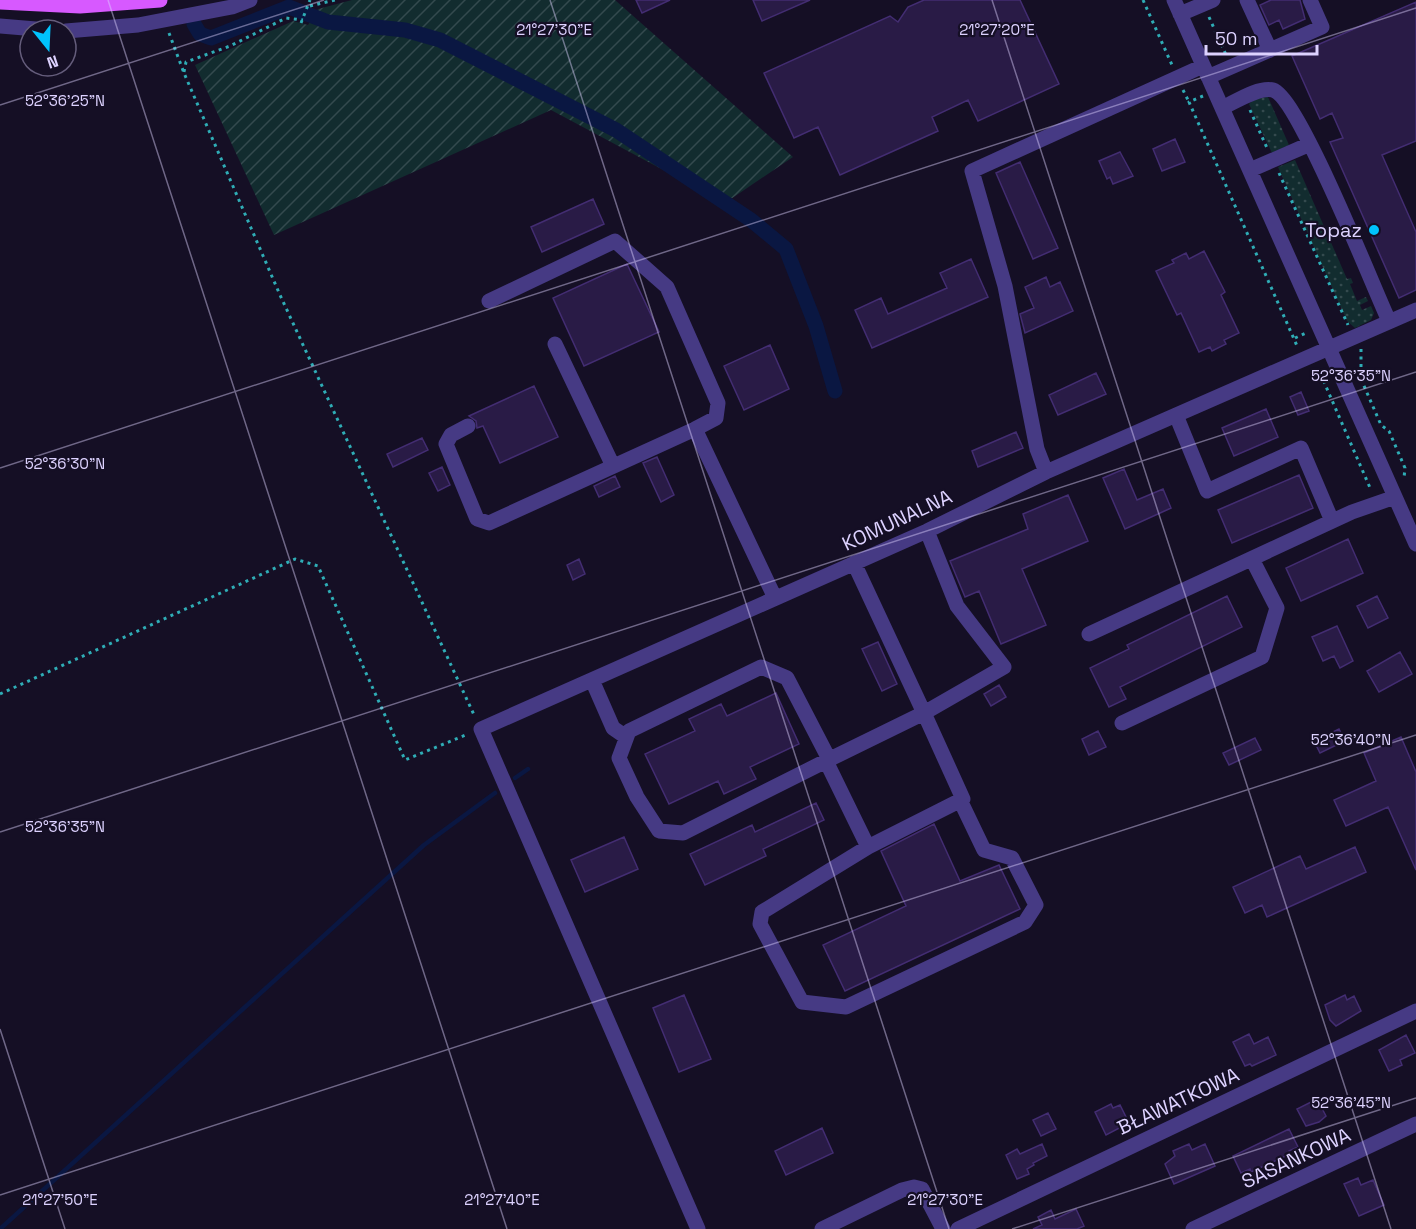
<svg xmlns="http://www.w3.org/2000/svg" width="1416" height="1229" viewBox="0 0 1416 1229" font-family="'Space Grotesk',sans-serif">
<defs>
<pattern id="grass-dots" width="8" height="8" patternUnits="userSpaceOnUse" patternTransform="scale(1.5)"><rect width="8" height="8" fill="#122c2f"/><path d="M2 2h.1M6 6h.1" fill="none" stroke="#344a4e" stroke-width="1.8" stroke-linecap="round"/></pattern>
<pattern id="garden-furrows" width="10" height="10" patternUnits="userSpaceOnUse" patternTransform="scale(1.5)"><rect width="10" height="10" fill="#122c2f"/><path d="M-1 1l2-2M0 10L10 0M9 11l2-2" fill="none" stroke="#344a4e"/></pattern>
</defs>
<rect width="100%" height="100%" fill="#150f25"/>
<path fill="url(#grass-dots)" d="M1268,97L1289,145L1272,153L1249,104L1255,98Z
M1295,160L1347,279L1351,278L1353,283L1350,284L1357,301L1366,297L1368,301L1360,305L1362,310L1371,306L1374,313L1371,320L1355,328L1347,321L1278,167Z"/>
<path fill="url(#garden-furrows)" d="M352,0H615L793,157L725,203L551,110L274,235L195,65L293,21L308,25L318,9Z"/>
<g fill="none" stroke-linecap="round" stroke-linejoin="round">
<path stroke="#0a1742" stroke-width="4.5" d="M515,778L528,769
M0,1229L424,845L495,793"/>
<path stroke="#0a1742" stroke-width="15" d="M194,24L200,34L211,38L289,7L328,22L405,30L440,40L616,130L751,220L786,249L816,326L835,391"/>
</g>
<path fill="#291b46" stroke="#432d72" stroke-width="1.5" d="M636,0H670L642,13Z
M753,0H810L762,21Z
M924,0H1020L1059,84L978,121L968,100L932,117L938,131L840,175L818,127L794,138L764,73L890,16L898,22L908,7Z
M1271,0H1300L1305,19L1283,29L1279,20L1269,25L1260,5Z
M1416,2V141L1382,155L1416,232V290L1399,298L1330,142L1343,138L1332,113L1320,119L1292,56Z
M1175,139L1185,162L1162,171L1153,149Z
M1120,152L1133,176L1113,184L1110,177L1107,179L1099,161Z
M1020,162L1058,248L1033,259L996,173Z
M593,199L604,224L542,252L531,227Z
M1204,251L1225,292L1221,295L1239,333L1224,340L1226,344L1212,351L1210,347L1199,352L1181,313L1177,315L1156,271L1174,263L1172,260L1186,253L1189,259Z
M971,259L988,297L872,348L855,310L881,298L888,314L947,288L940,273Z
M627,264L659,332L584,366L553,298Z
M1046,277L1050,287L1060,282L1073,311L1025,333L1020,314L1034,308L1025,287Z
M770,345L789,389L744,410L724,366Z
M1096,373L1106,394L1058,415L1049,395Z
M534,386L558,437L500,463L483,426L477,428L476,421L469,416Z
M1301,392L1309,411L1298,415L1290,397Z
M1266,409L1278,437L1234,456L1222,428Z
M1016,432L1023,448L978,467L972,451Z
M422,438L428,450L393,467L387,454Z
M657,457L674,495L661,502L643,463Z
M442,467L450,485L438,491L429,473Z
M1124,469L1137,500L1163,489L1171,508L1125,529L1103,478Z
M1299,475L1313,508L1232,543L1218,510Z
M615,476L620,487L599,497L594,486Z
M1068,495L1088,541L1022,569L1046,625L1001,644L979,591L965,597L950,561L1028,529L1023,514Z
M1348,539L1363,573L1301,601L1286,568Z
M579,559L585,574L573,580L567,565Z
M1227,596L1242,627L1120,687L1126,699L1109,707L1090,668L1129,649L1127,645Z
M1377,596L1388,618L1368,628L1357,606Z
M1337,626L1353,661L1340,668L1334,656L1323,661L1312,637Z
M878,642L897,684L882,691L862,649Z
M1400,652L1412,674L1379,692L1367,671Z
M999,685L1006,697L991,706L984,694Z
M776,693L799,744L750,767L756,779L724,794L718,781L669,804L645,754L695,731L689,719L721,704L727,716Z
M1339,729L1345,741L1320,753L1314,741Z
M1098,731L1106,747L1089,755L1082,739Z
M1401,737L1416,772V870L1388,807L1346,826L1334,800L1376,781L1364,753Z
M1255,738L1261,750L1229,765L1223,753Z
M816,803L824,820L763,849L766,856L705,885L690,854L752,825L755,832Z
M934,824L960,881L999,865L1020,909L845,991L823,945L906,906L881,851Z
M624,837L638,869L585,892L571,860Z
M1355,847L1366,872L1267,917L1262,905L1245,913L1233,887L1300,856L1306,869Z
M684,995L711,1059L679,1072L653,1008Z
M1345,995L1347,1000L1354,996L1361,1011L1336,1026L1330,1020L1325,1005Z
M1249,1034L1254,1044L1268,1037L1276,1055L1252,1066L1250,1064L1245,1066L1233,1042Z
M1406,1035L1415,1053L1400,1060L1402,1065L1389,1071L1379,1050Z
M1317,1099L1326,1116L1319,1122L1306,1126L1297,1109Z
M1111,1104L1113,1108L1120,1105L1129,1123L1106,1135L1095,1112Z
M1048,1113L1056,1129L1041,1136L1033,1120Z
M822,1128L833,1153L786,1175L775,1151Z
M1289,1129L1298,1147L1289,1151L1290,1154L1251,1172L1250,1169L1241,1173L1233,1156Z
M1042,1144L1047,1156L1033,1163L1034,1165L1027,1169L1029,1174L1017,1179L1006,1155L1017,1149L1020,1154Z
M1189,1144L1192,1150L1205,1144L1215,1166L1174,1184L1165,1164L1175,1156L1173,1151Z
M1358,1178L1361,1185L1373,1180L1384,1205L1359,1216L1344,1184Z
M1076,1209L1084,1226L1077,1229H1033L1042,1225L1038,1217L1051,1210L1055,1219Z"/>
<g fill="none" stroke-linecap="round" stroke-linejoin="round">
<path stroke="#2fadb6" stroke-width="3" stroke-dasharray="3 4.5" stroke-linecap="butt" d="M1143,0L1172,65
M310,6L335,0
M1209,17L1226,55
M301,23L310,0
M169,33L184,73L280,295L475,717
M184,72L186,62L230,46L286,18L303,20
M1183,90L1189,102
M1203,96L1189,102L1298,348
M1250,110L1267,148
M1279,173L1348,325
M1295,338L1308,332
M1361,349V379L1381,425L1389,431L1405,468L1404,478
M1312,371L1324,382L1371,490
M0,694L295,559L318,566L405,760L468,734"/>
<path stroke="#463a84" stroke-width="15" d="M1174,0L1416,544
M1180,14L1213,0
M0,26L48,30
M66,31L138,25L232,7L250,0
M1270,50L1322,27L1310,0
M1208,77L1270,50L1247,0
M1222,108C1235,102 1259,86 1273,90C1299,98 1373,287 1389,321
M1250,170L1310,144
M489,301L615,241L667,287L718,403L716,418L695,429
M555,344L613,466
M1176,415L1207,491L1301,448L1332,521
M468,426L451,435L446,444L477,519L489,523L695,429L775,598
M1046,472L1037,449L1005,286L972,171L1203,66
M854,563L924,713L1004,667L957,606L927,531
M1089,634L1352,512L1395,497
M592,680L613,728L626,737
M924,713L963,799L868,847L826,761Z
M1122,723L1262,657L1277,608L1252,559
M826,761L683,833L659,831L637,797L619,758L629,731L761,667L787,678L829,759
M868,847L762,912L760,924L802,1002L846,1007L1025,922L1036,905L1012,858L984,850L960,800
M698,1229L481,729L927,531L1046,472L1416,310
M822,1229L902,1190L914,1187L922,1189L943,1229
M958,1229L1416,1011
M1193,1229L1416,1124"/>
<path stroke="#d759ff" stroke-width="15" d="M0,2L80,6L160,0"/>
</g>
<path fill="none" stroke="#ddd2ff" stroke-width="1.5" stroke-opacity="0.45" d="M108,0L507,1229M550,0L949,1229M992,0L1391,1229M0,105L324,0M0,468L1416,8M0,832L1416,372M0,1029L65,1229M0,1195L1416,735M1012,1229L1416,1098"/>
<circle fill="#00c3fd" stroke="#150f25" stroke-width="2" cx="1374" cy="230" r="6"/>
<g text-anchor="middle" stroke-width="4.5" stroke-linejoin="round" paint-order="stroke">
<g font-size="20" fill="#ddd2ff" stroke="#150f25" text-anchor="end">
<text x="1362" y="237">Topaz</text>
</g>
<g font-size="20" fill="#ddd2ff" stroke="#150f25">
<text transform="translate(897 520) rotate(-25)" y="7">KOMUNALNA</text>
<text transform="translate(1178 1101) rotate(-25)" y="7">BŁAWATKOWA</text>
<text transform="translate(1296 1158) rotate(-25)" y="7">SASANKOWA</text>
</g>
</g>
<g font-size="15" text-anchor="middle" fill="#ddd2ff" stroke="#150f25" stroke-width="4.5" stroke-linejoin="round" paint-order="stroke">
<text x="554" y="35">21°27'30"E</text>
<text x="997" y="35">21°27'20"E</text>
<text x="65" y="106">52°36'25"N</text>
<text x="1351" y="381">52°36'35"N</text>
<text x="65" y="469">52°36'30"N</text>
<text x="1351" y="745">52°36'40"N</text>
<text x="65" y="832">52°36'35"N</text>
<text x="1351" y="1108">52°36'45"N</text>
<text x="60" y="1205">21°27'50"E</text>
<text x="502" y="1205">21°27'40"E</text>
<text x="945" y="1205">21°27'30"E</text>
</g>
<g transform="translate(48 48) rotate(162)"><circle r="28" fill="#150f25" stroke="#655d7c" stroke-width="1.5"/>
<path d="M0-4.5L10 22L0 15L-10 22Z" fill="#00c3fd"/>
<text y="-9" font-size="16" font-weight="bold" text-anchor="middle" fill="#ddd2ff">N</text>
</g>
<path d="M1206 45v9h111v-9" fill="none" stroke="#ddd2ff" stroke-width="3"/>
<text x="1215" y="45" font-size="18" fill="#ddd2ff" stroke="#150f25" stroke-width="4.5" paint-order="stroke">50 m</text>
</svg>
